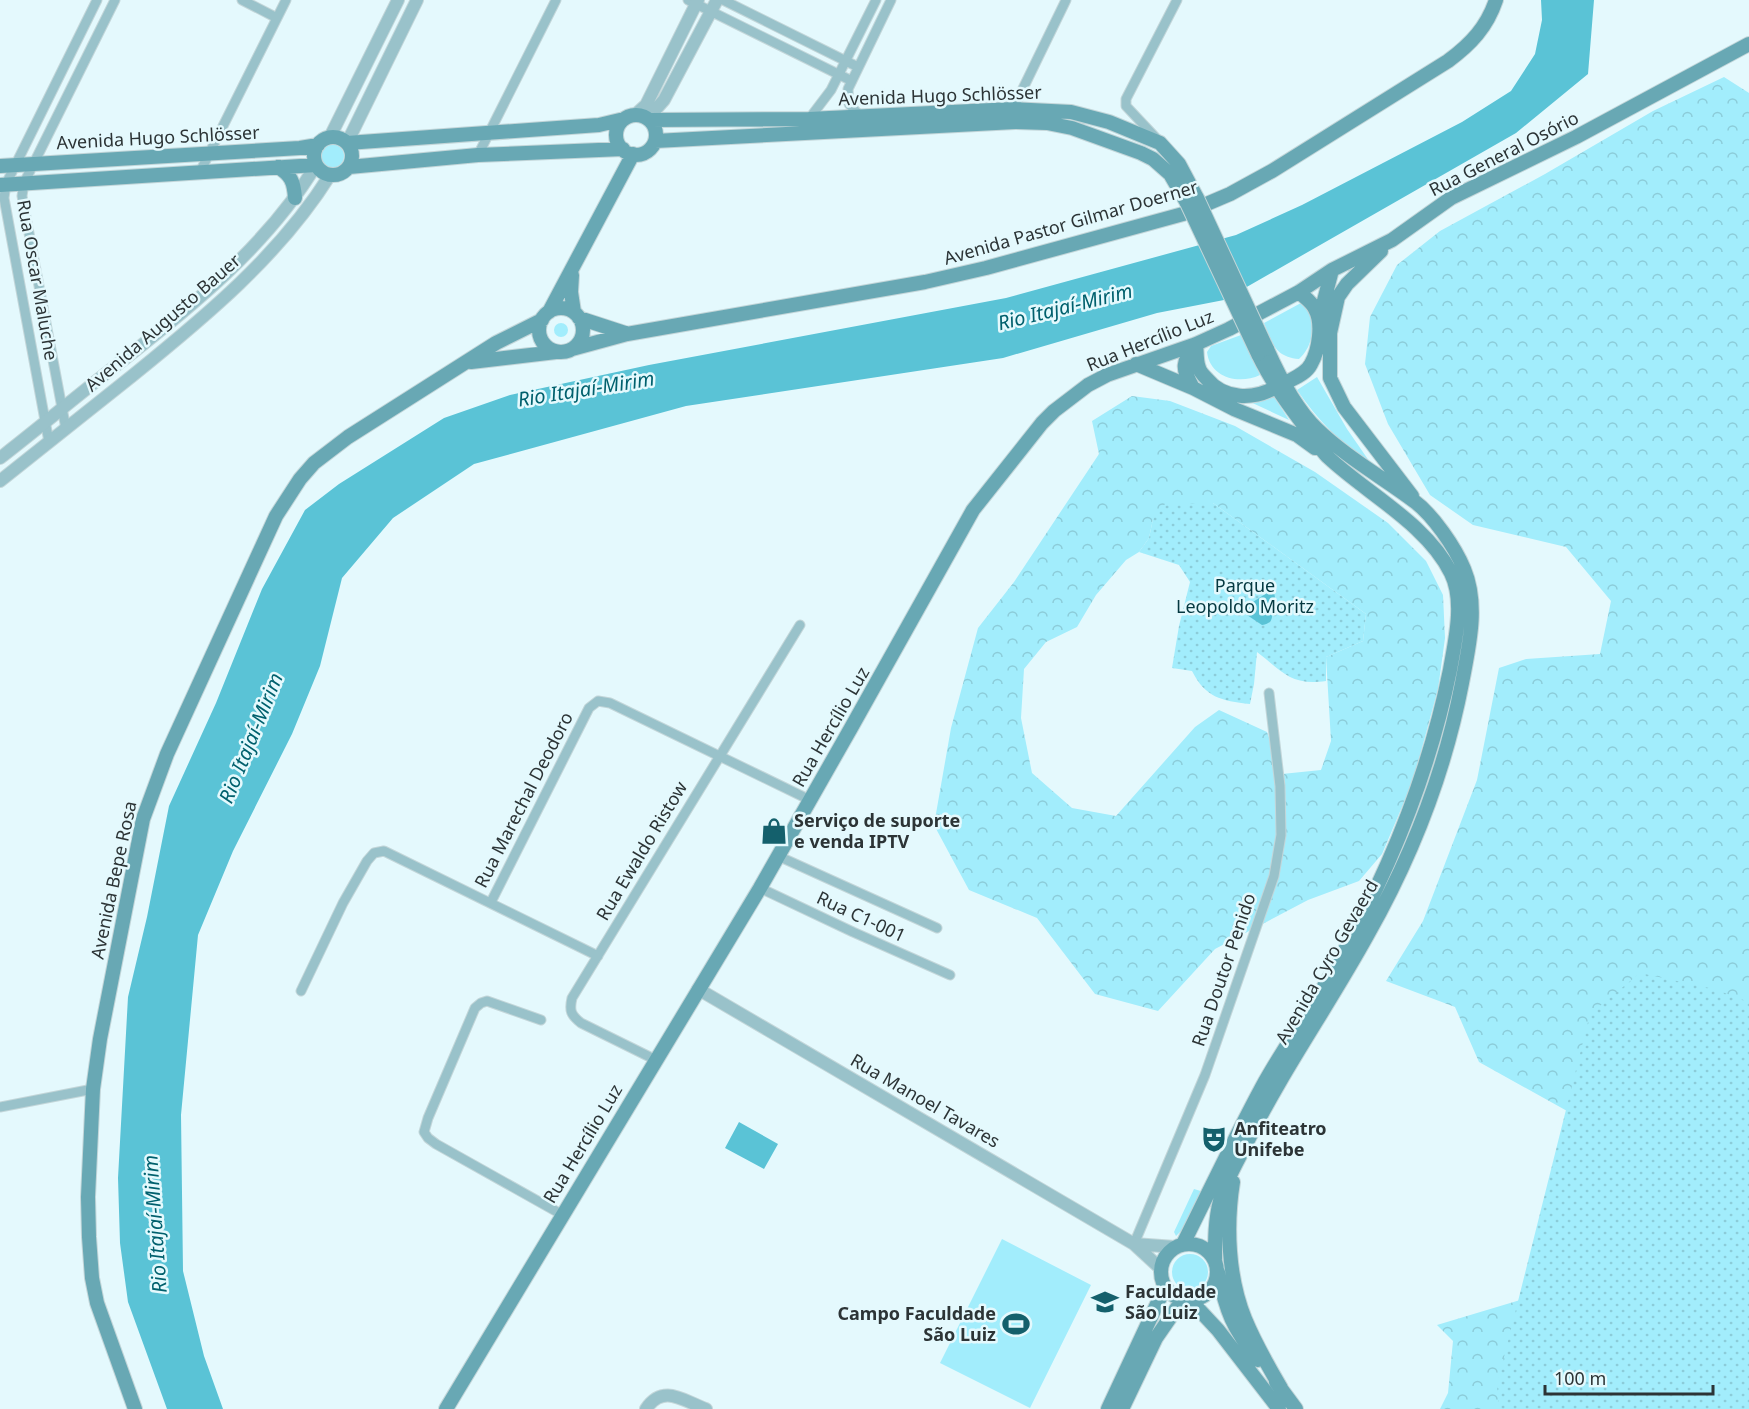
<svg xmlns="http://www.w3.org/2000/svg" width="1749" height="1409" viewBox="0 0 1749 1409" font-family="'Noto Sans',sans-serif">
<defs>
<pattern id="forest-crowns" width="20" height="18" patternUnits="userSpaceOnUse" patternTransform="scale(1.5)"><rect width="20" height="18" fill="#a2edfc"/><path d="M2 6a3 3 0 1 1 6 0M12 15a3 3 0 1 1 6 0" fill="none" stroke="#8cccd9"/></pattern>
<pattern id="park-dots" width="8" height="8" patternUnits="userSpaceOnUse" patternTransform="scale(1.5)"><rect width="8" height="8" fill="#a2edfc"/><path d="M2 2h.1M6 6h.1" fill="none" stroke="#8cccd9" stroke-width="1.8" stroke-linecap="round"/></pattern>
</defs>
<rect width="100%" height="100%" fill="#e4f9fd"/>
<path fill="#a2edfc" d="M320 156a12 12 0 1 1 24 0a12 12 0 1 1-24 0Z
M1301,303L1313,316C1313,333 1312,347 1299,359C1275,357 1272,343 1264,323Z
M554 330a7 7 0 1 1 14 0a7 7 0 1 1-14 0Z
M1241,335L1260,375C1239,385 1210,378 1207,352L1211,346Z
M1317,377L1347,429L1374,468C1344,446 1318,421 1297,390Z
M1273,395L1289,420L1246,400Z
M1194,1189L1204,1192L1183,1229L1176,1236L1174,1232Z
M1002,1239L1091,1285L1030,1408L940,1363Z
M1172 1272a18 18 0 1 1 36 0a18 18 0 1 1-36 0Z"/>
<path fill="url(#forest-crowns)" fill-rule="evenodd" d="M1724,77L1749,93V1409H1440L1448,1393L1453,1341L1437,1325L1530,1297L1603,1131L1479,1062L1455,1007L1386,981L1423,921L1477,780L1499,668L1526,659L1600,654L1611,601L1566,547L1473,525L1430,495L1388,424L1365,364L1370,317L1397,265L1440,231L1545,174L1653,111Z
M1132,396L1170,401L1235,426L1315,472L1388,523L1426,561L1443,595L1445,638L1438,689L1413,781L1382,854L1359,881L1308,900L1215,949L1158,1011L1095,994L1037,918L969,890L934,825L951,728L978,628L1014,582L1099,454L1092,421ZM1213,503L1366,614L1363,641L1326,657L1331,741L1321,770L1282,774L1267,732L1219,710L1195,727L1116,816L1072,808L1032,773L1021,718L1024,669L1046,642L1077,627L1096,595L1126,560L1139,552L1149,538L1153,519Z"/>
<path fill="url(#park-dots)" d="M1213,503L1366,614L1363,641L1326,657V681C1291,686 1283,672 1257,652L1254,684L1250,704C1221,701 1205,697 1192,671L1172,668L1179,626L1190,582L1179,565L1139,552L1149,538L1153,519L1165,504Z
M1640,973L1714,989L1749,1002V1409H1499L1497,1385L1590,1014Z"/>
<path fill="#5ac3d6" d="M1541,0H1594L1588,74L1516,133L1224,300L1157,313L1003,358L686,406L474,464L393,518L342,578L320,666L292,734L233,851L198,935L181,1115L183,1271L204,1356L223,1409H167L128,1302L120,1243L118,1178L128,997L147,917L169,806L216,703L262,589L305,510L339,484L444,418L510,395L649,365L1006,298L1236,235L1302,205L1462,122L1511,91L1535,54L1542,20Z
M1273,589L1275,597L1273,603L1276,605C1268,614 1278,622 1262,625L1247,615L1245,607Z
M739,1122L778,1144L764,1169L725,1148Z"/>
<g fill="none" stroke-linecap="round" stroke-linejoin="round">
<defs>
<path id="minor" d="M242,0L277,18
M688,0L852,81
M723,0L858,67
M1013,109L1066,0
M861,117L849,104L848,89L891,0
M809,119L831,90L876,0
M1157,139L1126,106V99L1177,0
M478,155L556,0
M199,174L286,0
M66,429L22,196L24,183L115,0
M49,442L4,198L6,184L97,0
M778,856L937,928
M760,888L853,932L950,975
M491,902L589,708L598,701L610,703L810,800
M301,991L343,903L367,861L374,853L384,851L598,956
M541,1020L487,1001L481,1003L475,1008L428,1118L424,1132L428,1138L436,1144L561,1214
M656,1060L581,1023C571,1015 569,1011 572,998L800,625
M0,1107L93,1089
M1134,1244L1205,1075L1274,876L1281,835L1280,786L1269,693"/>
<path id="tertiary" d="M635,115L646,105L698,0
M648,118L664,100L717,0
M330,137L398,0
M347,143L417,0
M0,458C40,427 78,395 118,364C191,307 268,245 316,165
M0,481C44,446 88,411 132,376C205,317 280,255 330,175
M698,989L1134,1244L1161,1269
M1134,1244L1175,1247
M646,1409C663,1384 682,1400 706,1409"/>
<path id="secondary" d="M616 135a20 20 0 1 1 40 0a20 20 0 1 1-40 0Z
M650,120L809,119L1013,109L1071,112L1109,122L1160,143L1179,164L1197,198
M314 156a19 19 0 1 1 38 0a19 19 0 1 1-38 0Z
M655,141L1015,122L1047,123L1072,128L1141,153L1153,159L1170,174L1187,203
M347,143L599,125L624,119
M0,166L300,148L318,145
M278,167C291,175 294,182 295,198
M349,167L478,155L623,149
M0,185L316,165
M1381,251L1347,284L1338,297L1330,333V378L1344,407L1412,496
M572,275L571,292L574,312
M539 330a22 22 0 1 1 44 0a22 22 0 1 1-44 0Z
M549,312L633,154
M579,318L625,333
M1319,320L1332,270
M1196,344C1197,351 1196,361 1199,368C1200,372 1204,376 1207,379C1224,400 1254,400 1276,387
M572,349L627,334L925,282L986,268L1183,214L1230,194L1272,171L1448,61C1471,44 1487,27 1496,0
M471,362L556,352
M1136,364L1193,388L1234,409L1297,435L1315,448
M1285,383C1294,378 1306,374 1311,364C1319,350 1323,323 1315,309C1312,302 1304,297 1299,292
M1193,388C1181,366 1182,364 1196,344
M1233,1182C1226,1226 1228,1277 1245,1319C1255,1343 1268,1366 1281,1388
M1161 1272a28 28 0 1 1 56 0a28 28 0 1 1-56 0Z
M1183,1244C1209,1192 1234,1139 1262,1087C1285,1045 1314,1006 1337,964C1389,872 1429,773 1450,670C1455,641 1465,601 1451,573C1427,524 1366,493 1328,457C1321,450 1315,440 1309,432C1290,407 1272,383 1258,354
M1215,1259C1215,1240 1215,1220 1220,1201C1225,1182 1237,1162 1246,1144C1282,1071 1329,1005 1368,934C1412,856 1445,771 1462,683C1469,646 1479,605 1464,569C1455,547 1433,515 1414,501C1382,477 1346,457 1317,429C1295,408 1279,376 1267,349
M1218,1272C1226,1312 1233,1328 1258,1360
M1190,1300L1218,1330L1279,1409
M1276,1382L1296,1409
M135,1409L97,1303L92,1278L89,1237L88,1197L93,1089L100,1039L143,819L167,754L276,516L300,479L314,463L348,437L496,343L542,320
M446,1409L760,888L851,728L973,510L1042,423L1054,411L1088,385L1107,375L1196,344L1229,329L1299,292L1332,270L1392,240L1451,198L1576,137L1749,44
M1108,1409L1165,1287
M1122,1409L1156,1338L1183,1299"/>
</defs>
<use href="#minor" stroke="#c3d6d9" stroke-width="11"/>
<use href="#tertiary" stroke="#c3d6d9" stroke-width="14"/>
<use href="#secondary" stroke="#c3d6d9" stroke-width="16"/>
<use href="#minor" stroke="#99c2ca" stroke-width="9"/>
<use href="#tertiary" stroke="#99c2ca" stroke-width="12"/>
<use href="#secondary" stroke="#68a8b4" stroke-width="14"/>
<defs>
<path id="secondary-bridge" d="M1197,198L1267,349
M1187,203L1258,354"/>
</defs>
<use href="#secondary-bridge" stroke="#c3d6d9" stroke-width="16" stroke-linecap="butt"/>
<use href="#secondary-bridge" stroke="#68a8b4" stroke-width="14"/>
</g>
<defs>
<symbol id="shop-bare" viewBox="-9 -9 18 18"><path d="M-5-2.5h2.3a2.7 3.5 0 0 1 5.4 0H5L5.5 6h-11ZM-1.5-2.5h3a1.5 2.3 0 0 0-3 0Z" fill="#14606c" stroke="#e4f9fd" stroke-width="2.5" paint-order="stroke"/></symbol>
<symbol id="theatre-bare" viewBox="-9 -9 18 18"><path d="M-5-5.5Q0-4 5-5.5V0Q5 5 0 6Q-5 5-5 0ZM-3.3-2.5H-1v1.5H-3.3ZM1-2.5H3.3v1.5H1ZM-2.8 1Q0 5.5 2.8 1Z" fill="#14606c" stroke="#e4f9fd" stroke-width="2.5" paint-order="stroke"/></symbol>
<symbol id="university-bare" viewBox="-9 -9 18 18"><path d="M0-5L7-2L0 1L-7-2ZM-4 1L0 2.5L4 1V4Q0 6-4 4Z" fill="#14606c" stroke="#e4f9fd" stroke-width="2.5" paint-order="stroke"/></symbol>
<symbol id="stadium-bare" viewBox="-9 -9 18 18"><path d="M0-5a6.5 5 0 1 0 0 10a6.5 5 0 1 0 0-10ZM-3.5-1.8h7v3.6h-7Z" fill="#14606c" stroke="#e4f9fd" stroke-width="2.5" paint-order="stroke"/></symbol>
</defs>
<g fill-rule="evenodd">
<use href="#shop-bare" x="755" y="812" width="38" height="38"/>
<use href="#theatre-bare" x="1195" y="1120" width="38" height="38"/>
<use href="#university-bare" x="1086" y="1283" width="38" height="38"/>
<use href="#stadium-bare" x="997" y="1305" width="38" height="38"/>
</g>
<g text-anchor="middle" stroke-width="5" stroke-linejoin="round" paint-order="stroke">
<g font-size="18" fill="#2c3436" stroke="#e4f9fd">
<text transform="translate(940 96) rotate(-2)" y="6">Avenida Hugo Schlösser</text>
<text transform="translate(158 138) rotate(-3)" y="6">Avenida Hugo Schlösser</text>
<text transform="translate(1504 154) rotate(-27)" y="6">Rua General Osório</text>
<text transform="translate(1071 223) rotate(-16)" y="6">Avenida Pastor Gilmar Doerner</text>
<text transform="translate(37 280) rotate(80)" y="6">Rua Oscar Maluche</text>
<text transform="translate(163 323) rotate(-41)" y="6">Avenida Augusto Bauer</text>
<text transform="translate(1150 341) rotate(-22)" y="6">Rua Hercílio Luz</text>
<text transform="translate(831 727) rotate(-60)" y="6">Rua Hercílio Luz</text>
<text transform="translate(524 800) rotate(-63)" y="6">Rua Marechal Deodoro</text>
<text transform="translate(642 851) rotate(-59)" y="6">Rua Ewaldo Ristow</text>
<text transform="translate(114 880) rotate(-78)" y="6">Avenida Bepe Rosa</text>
<text transform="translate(861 917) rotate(25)" y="6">Rua C1-001</text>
<text transform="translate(1327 962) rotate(-60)" y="6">Avenida Cyro Gevaerd</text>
<text transform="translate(1224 970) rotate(-71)" y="6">Rua Doutor Penido</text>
<text transform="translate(925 1101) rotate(30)" y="6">Rua Manoel Tavares</text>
<text transform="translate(583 1144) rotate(-59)" y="6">Rua Hercílio Luz</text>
</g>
<g font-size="18" fill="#043840" stroke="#e4f9fd">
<text x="1245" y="592">Parque<tspan x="1245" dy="21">Leopoldo Moritz</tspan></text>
</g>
<g font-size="18" font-weight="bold" fill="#2c3436" stroke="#e4f9fd" text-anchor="start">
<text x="794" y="827">Serviço de suporte<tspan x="794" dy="21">e venda IPTV</tspan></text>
<text x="1234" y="1135">Anfiteatro<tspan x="1234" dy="21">Unifebe</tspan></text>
<text x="1125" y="1298">Faculdade<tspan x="1125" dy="21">São Luiz</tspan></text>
<text x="996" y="1320" text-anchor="end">Campo Faculdade<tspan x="996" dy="21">São Luiz</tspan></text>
</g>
<g font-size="20" font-style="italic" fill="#00606d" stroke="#e4f9fd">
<text transform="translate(1065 307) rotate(-14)" y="7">Rio Itajaí-Mirim</text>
<text transform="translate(586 389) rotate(-9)" y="7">Rio Itajaí-Mirim</text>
<text transform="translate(251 738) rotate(-68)" y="7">Rio Itajaí-Mirim</text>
<text transform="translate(155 1224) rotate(-94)" y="7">Rio Itajaí-Mirim</text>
</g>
</g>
<path d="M1545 1385v9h168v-9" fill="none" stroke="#2c3436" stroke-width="3"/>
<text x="1554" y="1385" font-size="18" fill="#2c3436" stroke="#e4f9fd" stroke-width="4.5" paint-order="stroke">100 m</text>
</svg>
